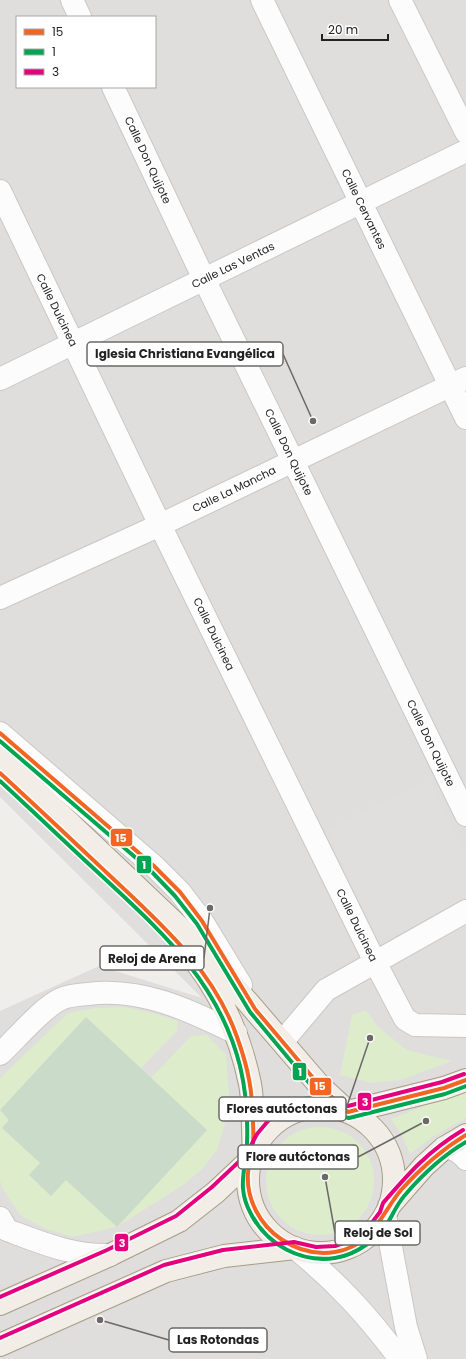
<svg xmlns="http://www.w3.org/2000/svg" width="466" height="1359" viewBox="0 0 466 1359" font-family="Poppins,sans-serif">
<rect width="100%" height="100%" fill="#f0eeeb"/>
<path fill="#dfdedc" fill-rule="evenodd" d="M0,0H466V1359H0V1011L99,966L202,998L0,797ZM17,17H155V87H17Z"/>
<path fill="#ddeccb" d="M124,1007L153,1013L178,1021L177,1031L141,1068L151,1078L191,1036L207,1035L226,1055L230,1107L217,1150L202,1169L183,1185L117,1227L72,1237L44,1228L20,1215L3,1189L0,1181V1078L68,1013L96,1008Z
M366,1010L378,1027L407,1050L452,1061L401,1080L372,1083L340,1075L352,1015Z
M466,1090V1118L432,1137L410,1154L403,1137L391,1119Z
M266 1181a54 54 0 1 1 108 0a54 54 0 1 1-108 0Z"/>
<path fill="#cadbca" d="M86,1017L207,1130L117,1227L66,1180L51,1196L29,1175L40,1163L2,1128L9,1120L0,1110Z"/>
<path fill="#e0dfde" d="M430,780L466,856V901L379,942L326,829Z"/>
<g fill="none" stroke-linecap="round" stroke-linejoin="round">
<defs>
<path id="minor" d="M72,0L80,17
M262,0L466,418
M400,0L466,132
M113,87L204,279L466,815
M0,191L160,525L375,962L405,1019L415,1025L466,1026
M0,379L466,151
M0,598L160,525L466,378
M0,733L154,866L180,892L202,921L241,985
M283,1041L326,990L466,911
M0,1054C14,1041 44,1006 61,999C69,995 79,995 88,994C141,987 189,1010 236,1033
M444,1148C454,1148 459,1151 466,1159
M385,1215L406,1327L416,1359
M0,1218L7,1230C42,1243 72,1256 110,1255
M295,1248C337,1282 368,1316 400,1359"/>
<path id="primary" d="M0,757L201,948L320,1086L348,1112
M186,950C219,988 240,1035 250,1084C254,1105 252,1129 254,1151
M248 1180a73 73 0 1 1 146 0a73 73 0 1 1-146 0Z
M348,1112L444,1088L466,1080
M389,1206L424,1166L444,1148L466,1135
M0,1304L110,1255L179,1221L216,1192L251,1159
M0,1345L166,1271L224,1256L295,1248"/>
</defs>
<use href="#minor" stroke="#c9c8c7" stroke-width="24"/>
<use href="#primary" stroke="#a79c86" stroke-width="24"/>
<use href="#minor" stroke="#fdfcfc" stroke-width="22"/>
<use href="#primary" stroke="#f3ede7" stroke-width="22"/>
<defs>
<path id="bus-1" d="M0,733L154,866L180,892L202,921L255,1009L320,1086L348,1112L444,1088L466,1080
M0,773C36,806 72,840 107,873C159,922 213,968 237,1037C245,1059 251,1081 252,1104C253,1118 254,1132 253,1145C252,1155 249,1164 248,1173C246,1199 260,1225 281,1239C297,1250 316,1255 335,1252C373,1246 381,1214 401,1190C421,1168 441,1150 466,1135"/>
<path id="bus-2" d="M0,741L150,870L175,896L197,924L250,1012L315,1090L344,1117L349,1118L445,1094L466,1086
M0,781C35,813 69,846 104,878C164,934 219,983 240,1066C246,1091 248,1117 247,1143C246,1170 236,1187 251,1214C267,1245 301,1263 335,1258C356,1255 380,1238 390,1219C395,1210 398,1203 405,1195C423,1174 442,1156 466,1142"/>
<path id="bus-3" d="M0,1297L107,1250L176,1216L212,1187L246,1155L257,1134L268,1121L289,1108L314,1101L332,1102L348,1106L442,1082L464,1074
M0,1338L164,1265L223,1250L294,1242L316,1247L335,1246L352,1240L367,1229L380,1212L383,1203C409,1173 428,1151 463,1130"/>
</defs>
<use href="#bus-1" stroke="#fff" stroke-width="7"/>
<use href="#bus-2" stroke="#fff" stroke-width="7"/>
<use href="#bus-3" stroke="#fff" stroke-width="7"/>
<use href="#bus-1" stroke="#f26522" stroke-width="4"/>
<use href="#bus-2" stroke="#00a651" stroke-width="4"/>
<use href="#bus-3" stroke="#e5007d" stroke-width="4"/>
</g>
<g text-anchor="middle" stroke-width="3.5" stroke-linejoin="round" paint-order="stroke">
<g font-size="11" fill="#222" stroke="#fff">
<text transform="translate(148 160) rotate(65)" y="4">Calle Don Quijote</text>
<text transform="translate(364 209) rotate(64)" y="4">Calle Cervantes</text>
<text transform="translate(233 265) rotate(-26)" y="4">Calle Las Ventas</text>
<text transform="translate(57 310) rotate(64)" y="4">Calle Dulcinea</text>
<text transform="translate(289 452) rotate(64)" y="4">Calle Don Quijote</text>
<text transform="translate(234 489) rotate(-26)" y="4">Calle La Mancha</text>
<text transform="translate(214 634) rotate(64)" y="4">Calle Dulcinea</text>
<text transform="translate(431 743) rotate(64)" y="4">Calle Don Quijote</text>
<text transform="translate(357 925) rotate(64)" y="4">Calle Dulcinea</text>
</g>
</g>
<path fill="none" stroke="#6a6968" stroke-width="1.5" d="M313 421L283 354M210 908L204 958M370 1038L346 1109M426 1121L358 1157M325 1177L335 1233M100 1320L169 1340"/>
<g fill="#6a6968" stroke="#fff" stroke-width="1.5">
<circle cx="313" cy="421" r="4"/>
<circle cx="210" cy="908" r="4"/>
<circle cx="370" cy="1038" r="4"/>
<circle cx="426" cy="1121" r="4"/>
<circle cx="325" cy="1177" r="4"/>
<circle cx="100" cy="1320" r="4"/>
</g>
<g fill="#fff" stroke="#6a6968" stroke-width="1.5">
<rect x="87" y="342" width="196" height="24" rx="4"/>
<rect x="100" y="946" width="104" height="24" rx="4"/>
<rect x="219" y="1097" width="127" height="24" rx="4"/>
<rect x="238" y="1145" width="120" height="24" rx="4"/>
<rect x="335" y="1221" width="85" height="24" rx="4"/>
<rect x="169" y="1328" width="98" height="24" rx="4"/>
</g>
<g font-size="12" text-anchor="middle" font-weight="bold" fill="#222">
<text x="185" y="358">Iglesia Christiana Evangélica</text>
<text x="152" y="963">Reloj de Arena</text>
<text x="282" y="1113">Flores autóctonas</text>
<text x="298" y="1161">Flore autóctonas</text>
<text x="378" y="1237">Reloj de Sol</text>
<text x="218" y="1344">Las Rotondas</text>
</g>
<g stroke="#fff" stroke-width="1.5">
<rect x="110" y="828" width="23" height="19" rx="4" fill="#f26522"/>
<rect x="136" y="855" width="16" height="19" rx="4" fill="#00a651"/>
<rect x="292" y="1062" width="15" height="19" rx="4" fill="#00a651"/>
<rect x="309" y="1077" width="23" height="19" rx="4" fill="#f26522"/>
<rect x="357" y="1092" width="15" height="19" rx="4" fill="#e5007d"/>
<rect x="114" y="1233" width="15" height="19" rx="4" fill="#e5007d"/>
</g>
<g font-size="11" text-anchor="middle" font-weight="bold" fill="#fff">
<text x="121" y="842">15</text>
<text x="144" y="869">1</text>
<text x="300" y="1076">1</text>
<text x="320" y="1090">15</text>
<text x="365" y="1106">3</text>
<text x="122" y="1247">3</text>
</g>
<rect x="16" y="16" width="140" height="72" fill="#ffffff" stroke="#a7a7a7"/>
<rect x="24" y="29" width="20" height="6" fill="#f26522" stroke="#a7a7a7"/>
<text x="52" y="36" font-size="12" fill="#222222">15</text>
<rect x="24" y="49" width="20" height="6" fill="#00a651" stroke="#a7a7a7"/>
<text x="52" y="56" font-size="12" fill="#222222">1</text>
<rect x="24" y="69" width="20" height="6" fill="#e5007d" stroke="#a7a7a7"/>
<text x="52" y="76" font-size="12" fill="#222222">3</text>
<path d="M322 34v6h66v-6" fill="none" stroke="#222222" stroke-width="2"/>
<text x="328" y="34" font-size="12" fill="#222222" stroke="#ffffff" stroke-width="3" paint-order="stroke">20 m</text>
</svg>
